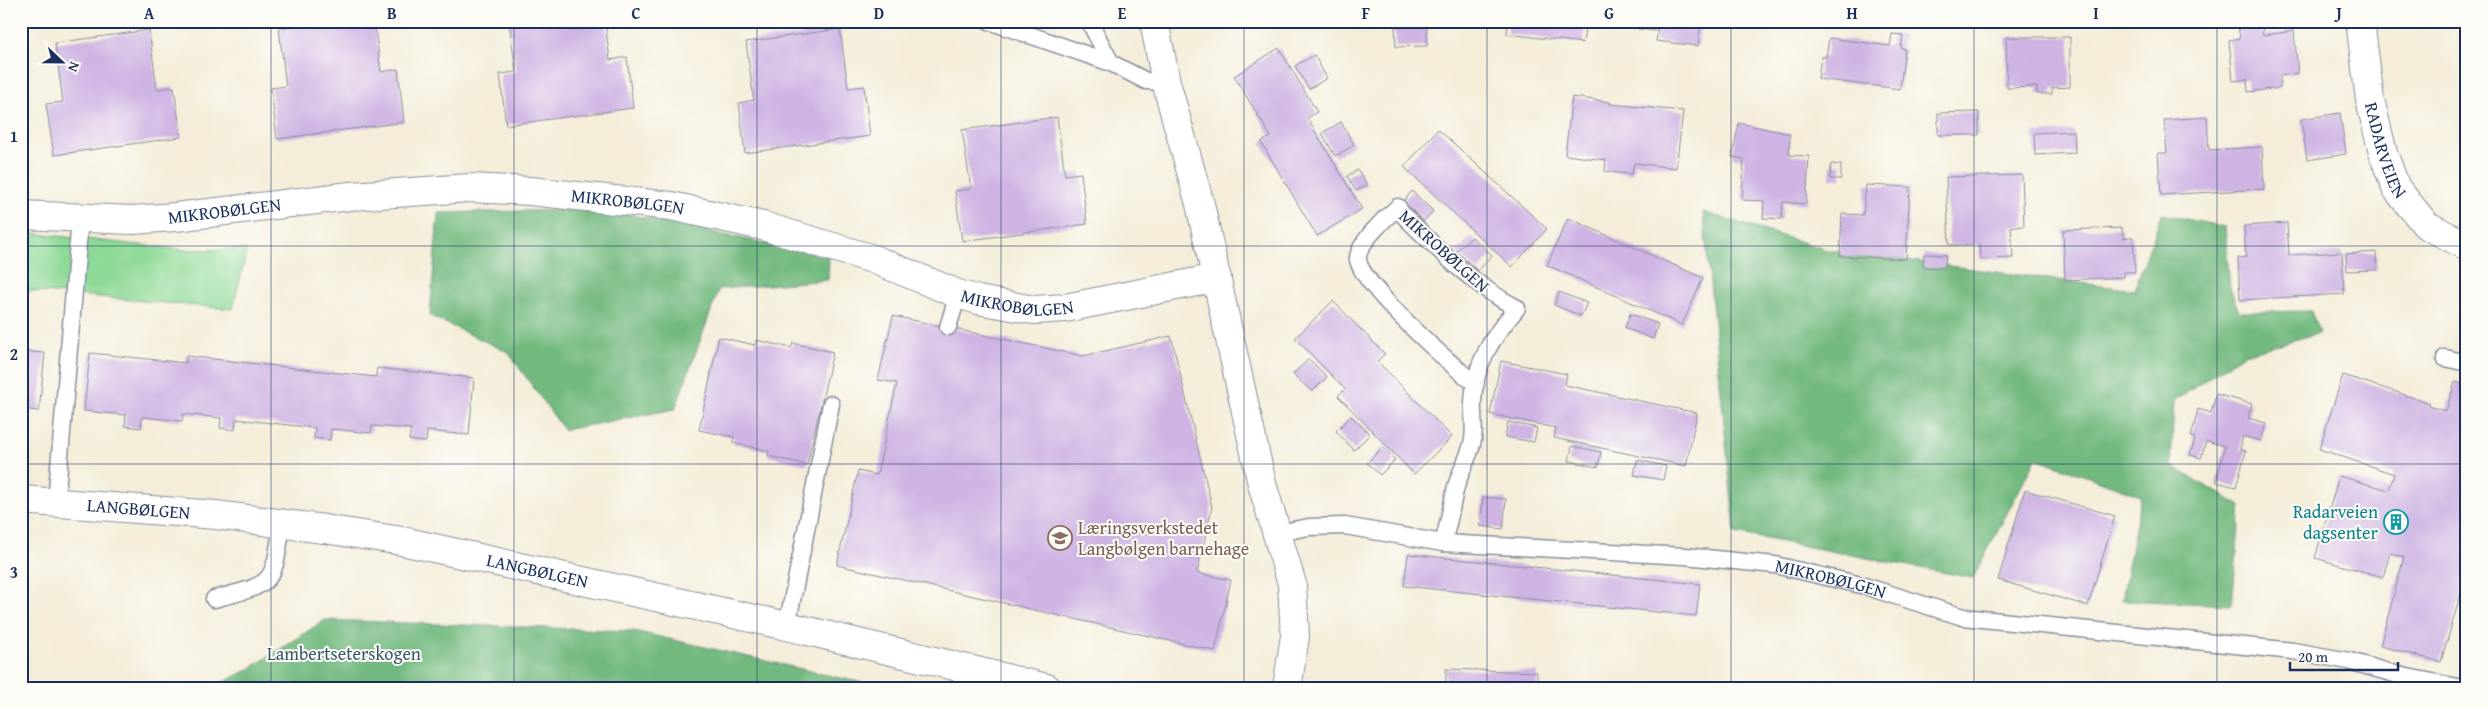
<svg xmlns="http://www.w3.org/2000/svg" width="2488" height="709" viewBox="0 0 2488 709" font-family="'Gentium Book Plus',serif">
<rect width="100%" height="100%" fill="#fdfcf7"/>
<filter id="ink" filterUnits="userSpaceOnUse"><feTurbulence type="fractalNoise" baseFrequency=".02" numOctaves="2"/><feDisplacementMap in="SourceGraphic" scale="10" xChannelSelector="R" yChannelSelector="G"/><feConvolveMatrix kernelMatrix="1 2 1 2 8 2 1 2 1" color-interpolation-filters="sRGB"/></filter>
<filter id="wash" filterUnits="userSpaceOnUse"><feTurbulence type="fractalNoise" baseFrequency=".0096" numOctaves="4" result="noise"/><feDisplacementMap in="SourceGraphic" scale="20" xChannelSelector="R" yChannelSelector="G"/><feGaussianBlur stdDeviation="1.12" result="paint"/><feColorMatrix in="noise" values="0 0 0 0 0 0 0 0 0 0 0 0 0 0 0 0 0 1.4 0 .05"/><feComposite in="paint" operator="in"/></filter>
<g filter="url(#wash)">
<rect width="100%" height="100%" fill="#f4edd9"/>
<path fill="#8dd996" stroke="#54847a" d="M21,232L185,250L247,249L233,309L21,290Z"/>
<path fill="#72b97f" stroke="#46746e" d="M603,209L829,257L828,280L719,289L675,409L564,430L508,352L430,316L438,213Z
M1703,212L1828,250L2134,290L2162,214L2225,227L2230,288L2239,312L2311,311L2319,333L2244,354L2174,401L2171,466L2241,506L2232,605L2122,600L2141,496L2036,458L1973,578L1735,533Z
M325,620L634,631L885,688H212L246,671Z"/>
<g id="blocks">
<path fill="#ceb3e3" d="M326,21H374L381,72L398,69L404,122L277,139L271,88L286,86L279,28Z
M509,21H605L610,60L627,57L633,108L506,125L500,74L516,72Z
M1508,21H1586L1583,43L1507,34Z
M1639,21H1658L1656,31L1638,29Z
M1659,21H1701L1698,46L1656,41Z
M2262,23L2263,35L2294,31L2298,73L2280,76V88L2248,92L2247,79L2233,81L2229,40L2240,38L2238,26Z
M1427,26V46L1396,47L1395,27Z
M840,29L848,88L864,86L870,136L745,153L739,103L754,100L746,42Z
M149,30L157,89L174,87L181,137L54,155L46,104L63,102L55,43Z
M1892,34L1903,35L1901,48L1905,49L1900,89L1818,79L1821,57H1826L1829,38L1890,46Z
M2006,37H2070V87L2052,88V94H2037V87L2007,88Z
M1279,48L1317,112L1307,118L1362,209L1317,236L1261,142L1271,137L1234,76Z
M1314,55L1327,78L1309,89L1295,66Z
M1572,97L1610,102V104L1683,111L1676,168L1634,163L1632,174L1619,173L1605,171L1606,160L1565,155Z
M1979,112V135H1938V113Z
M2340,113L2346,154L2307,160L2301,119Z
M1057,117L1065,175L1081,173L1087,224L962,241L955,191L971,189L962,130Z
M2207,117L2209,150L2262,147L2264,189L2161,195L2158,153H2167L2164,120Z
M1341,122L1354,145L1335,156L1322,133Z
M1739,123L1790,134L1789,155L1809,156L1806,204L1783,202L1782,219L1763,218L1764,201L1742,200L1744,159L1732,157Z
M1438,129L1547,229L1512,267L1404,167Z
M2074,131L2075,153L2035,155L2034,133Z
M1831,164L1841,165V179H1830Z
M1358,170L1367,185L1356,191L1347,176Z
M2022,175L2024,226L2011,227L2013,258L1980,259L1979,244L1949,245L1946,177Z
M1866,185L1910,187L1906,259L1840,256L1842,214L1863,215Z
M1412,191L1433,211L1424,221L1403,202Z
M1568,218L1703,278L1682,325L1547,265Z
M2287,223L2289,255L2342,252L2344,294L2240,300L2238,258L2246,257L2244,226Z
M2122,228L2123,238L2133,237L2135,272H2124V277L2065,280L2063,230Z
M1472,237L1492,255L1478,271L1456,251Z
M2376,252L2377,270L2347,271L2346,254Z
M1924,254L1946,255L1945,268L1923,267Z
M1559,292L1587,303L1581,316L1554,305Z
M1333,301L1385,354L1377,361L1452,437L1414,474L1338,396L1345,389L1295,338Z
M1630,314L1658,324L1653,339L1625,328Z
M893,316L1083,356L1171,336L1212,507L1197,573L1231,580L1215,651L837,565L858,471L877,475L897,383L878,380Z
M719,337L755,345L756,340L791,348L793,343L833,352L807,465L768,456L769,451L733,443L734,437L699,430Z
M21,351L45,353L39,411L21,409Z
M90,353L186,363V356L376,377L377,368L474,378L469,435L427,431L426,442L409,440L411,429L372,426L371,433L331,429L330,440L314,438L315,428L236,419L235,430L220,428L221,418L183,414L182,421L142,417L141,428L125,426L126,415L84,411Z
M1309,359L1327,377L1312,392L1293,374Z
M1501,361L1567,374L1565,385L1697,413L1686,466L1554,438L1556,428L1490,414Z
M2343,375L2430,403L2428,406L2446,411L2455,382L2467,385V588L2463,586L2441,662L2380,646L2404,557L2390,553L2383,577L2315,558L2339,476L2389,490L2394,474L2319,449Z
M2216,394L2252,404L2248,418L2266,423L2261,441L2243,436L2240,449L2246,451L2236,487L2216,482L2225,446L2206,441L2201,458L2190,455L2195,438L2191,437L2198,409L2211,413Z
M1351,416L1370,434L1354,450L1336,431Z
M1508,422L1537,428L1534,442L1505,437Z
M1572,446L1601,452L1598,467L1569,461Z
M1383,447L1395,460L1380,475L1367,463Z
M1637,460L1666,466L1663,480L1634,475Z
M2025,490L2115,516L2088,606L1998,580Z
M1483,497L1506,499L1503,529L1480,526Z
M1408,554L1700,584L1696,616L1404,586Z
M1446,669L1537,672V688H1446Z"/>
</g>
</g>
<g filter="url(#ink)">
<use href="#blocks" fill-opacity="0" stroke="#888e9c" stroke-width="1"/>
<g fill="none" stroke-linecap="round" stroke-linejoin="round">
<defs>
<g id="service">
<path d="M989,21L1111,63L1146,81L1166,82"/>
<path d="M1089,21L1111,63"/>
<path d="M948,327L958,294"/>
<path d="M2445,358L2467,363"/>
<path d="M56,503L80,219"/>
<path id="s1" d="M1277,533L1309,527L1345,526L1443,543L1685,556L1775,565L1861,585L1963,617L2293,651L2349,661L2402,676L2463,688"/>
<path d="M1443,543C1448,526 1451,508 1455,491C1458,475 1468,460 1472,444C1476,430 1472,417 1473,402C1474,364 1493,336 1517,308C1472,285 1437,248 1401,213L1398,207C1387,216 1356,245 1358,260C1362,286 1452,366 1476,384"/>
<path d="M214,599C275,583 273,586 282,523"/>
<path d="M787,626L831,404"/>
</g>
<g id="minor">
<path d="M1154,21L1166,82L1200,204L1262,484L1292,584L1295,636L1287,688"/>
<path id="s2" d="M2360,21L2370,100L2383,153L2396,188L2426,225L2467,246"/>
<path id="s3" d="M21,215L132,220L175,217L350,196L470,188L530,191L671,206L763,226L873,259L958,294L978,300L1034,310L1065,308L1217,278"/>
</g>
<g id="tertiary">
<path id="s4" d="M21,500L216,515L324,529L402,541L787,626L1047,688"/>
</g>
</defs>
<use href="#service" stroke="#888e9c" stroke-width="19"/>
<use href="#minor" stroke="#888e9c" stroke-width="30"/>
<use href="#tertiary" stroke="#888e9c" stroke-width="30"/>
<use href="#service" stroke="#fff" stroke-width="16"/>
<use href="#minor" stroke="#fff" stroke-width="28"/>
<use href="#tertiary" stroke="#fff" stroke-width="28"/>
</g>
</g>
<path fill="none" stroke="#1b2f5e" stroke-width="1" stroke-opacity="0.55" d="M271,21V688M514,21V688M757,21V688M1001,21V688M1244,21V688M1487,21V688M1731,21V688M1974,21V688M2217,21V688M21,246H2467M21,464H2467"/>
<defs>
<symbol id="building-ring" viewBox="-11 -11 22 22"><circle r="9.5" fill="#fdfcf7" stroke="#0f9aa8" stroke-width="1.5"/><path d="M-4-6H4V6H1V3H-1V6H-4ZM-2.5-4.3h1.7v1.8h-1.7ZM.8-4.3h1.7v1.8H.8ZM-2.5-1h1.7V.8h-1.7ZM.8-1h1.7V.8H.8Z" fill="#0f9aa8"/></symbol>
<symbol id="school-ring" viewBox="-11 -11 22 22"><circle r="9.5" fill="#fdfcf7" stroke="#8d6e63" stroke-width="1.5"/><path d="M0-5L7-2L0 1L-7-2ZM-4 1L0 2.5L4 1V4Q0 6-4 4Z" fill="#8d6e63"/></symbol>
</defs>
<g fill-rule="evenodd">
<use href="#building-ring" x="2382" y="508" width="28" height="28"/>
<use href="#school-ring" x="1046" y="524" width="28" height="28"/>
</g>
<g text-anchor="middle" stroke-width="4" stroke-linejoin="round" paint-order="stroke">
<g font-size="18" fill="#1b2f5e" stroke="#fdfcf7">
<text dy="6" stroke="none"><textPath href="#s2" startOffset="132">RADARVEIEN</textPath></text>
<text dy="6" stroke="none"><textPath href="#s3" startOffset="609">MIKROBØLGEN</textPath></text>
<text dy="6" stroke="none"><textPath href="#s3" startOffset="204">MIKROBØLGEN</textPath></text>
<text transform="translate(1444 251) rotate(42)" y="6">MIKROBØLGEN</text>
<text dy="6" stroke="none"><textPath href="#s3" startOffset="1014">MIKROBØLGEN</textPath></text>
<text dy="6" stroke="none"><textPath href="#s4" startOffset="118">LANGBØLGEN</textPath></text>
<text dy="6" stroke="none"><textPath href="#s4" startOffset="522">LANGBØLGEN</textPath></text>
<text dy="6" stroke="none"><textPath href="#s1" startOffset="558">MIKROBØLGEN</textPath></text>
</g>
<g font-size="18" fill="#0d838f" stroke="#fdfcf7" text-anchor="end">
<text x="2378" y="518">Radarveien<tspan x="2378" dy="21">dagsenter</tspan></text>
</g>
<g font-size="18" fill="#785e54" stroke="#fdfcf7" text-anchor="start">
<text x="1078" y="534">Læringsverkstedet<tspan x="1078" dy="21">Langbølgen barnehage</tspan></text>
</g>
<g font-size="18" fill="#385a6c" stroke="#fdfcf7">
<text x="344" y="660">Lambertseterskogen</text>
</g>
</g>
<rect width="2488" height="709" fill="none" stroke="#fdfcf7" stroke-width="55"/>
<g transform="translate(62 62) rotate(112)" stroke="#fdfcf7" stroke-width="4" paint-order="stroke">
<path d="M0-4L9 19L0 12L-9 19Z" fill="#1b2f5e"/>
<text y="-8" font-size="14" font-weight="bold" text-anchor="middle" fill="#1b2f5e">N</text>
</g>
<path d="M2290 662v8h108v-8" fill="none" stroke="#1b2f5e" stroke-width="2.5"/>
<text x="2298" y="662" font-size="15" fill="#1b2f5e" stroke="#fdfcf7" stroke-width="4" paint-order="stroke">20 m</text>
<rect x="28" y="28" width="2432" height="654" fill="none" stroke="#1b2f5e" stroke-width="2"/>
<g font-size="16" text-anchor="middle" font-weight="bold" fill="#1b2f5e">
<text x="149" y="19">A</text>
<text x="392" y="19">B</text>
<text x="636" y="19">C</text>
<text x="879" y="19">D</text>
<text x="1122" y="19">E</text>
<text x="1366" y="19">F</text>
<text x="1609" y="19">G</text>
<text x="1852" y="19">H</text>
<text x="2096" y="19">I</text>
<text x="2339" y="19">J</text>
<text x="14" y="142">1</text>
<text x="14" y="360">2</text>
<text x="14" y="578">3</text>
</g>
</svg>
